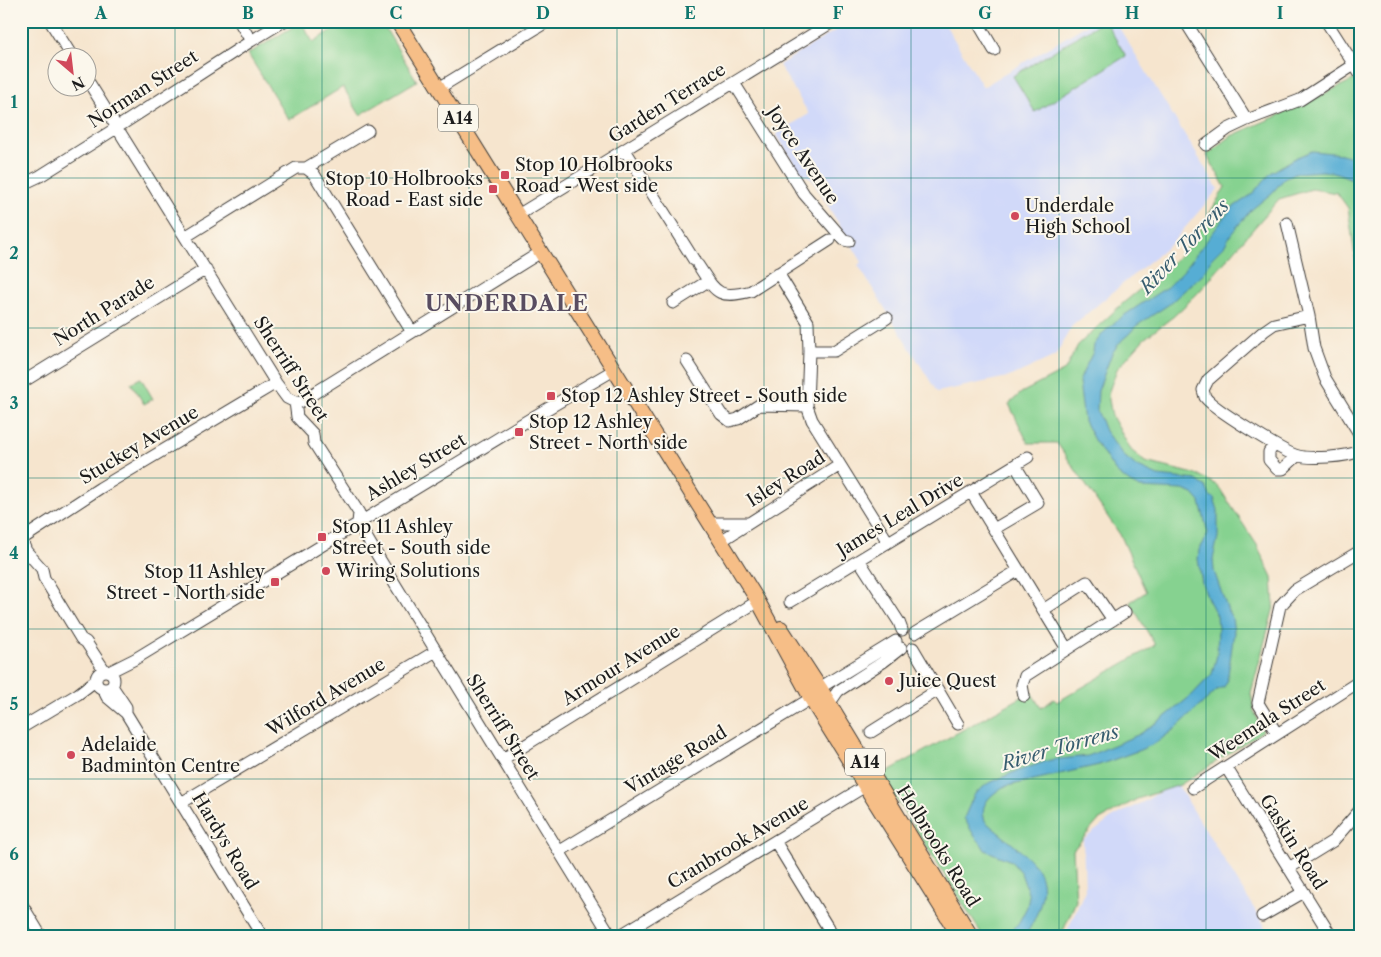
<svg xmlns="http://www.w3.org/2000/svg" width="1381" height="957" viewBox="0 0 1381 957" font-family="'Libre Caslon Text',serif">
<rect width="100%" height="100%" fill="#fbf7ec"/>
<filter id="ink" filterUnits="userSpaceOnUse"><feTurbulence type="fractalNoise" baseFrequency=".02" numOctaves="2"/><feDisplacementMap in="SourceGraphic" scale="10" xChannelSelector="R" yChannelSelector="G"/><feConvolveMatrix kernelMatrix="1 2 1 2 8 2 1 2 1" color-interpolation-filters="sRGB"/></filter>
<filter id="wash" filterUnits="userSpaceOnUse"><feTurbulence type="fractalNoise" baseFrequency=".0096" numOctaves="4" result="noise"/><feDisplacementMap in="SourceGraphic" scale="20" xChannelSelector="R" yChannelSelector="G"/><feGaussianBlur stdDeviation="1.12" result="paint"/><feColorMatrix in="noise" values="0 0 0 0 0 0 0 0 0 0 0 0 0 0 0 0 0 1.4 0 .05"/><feComposite in="paint" operator="in"/></filter>
<g filter="url(#wash)">
<rect width="100%" height="100%" fill="#f6e5ce"/>
<path fill="#d1d9f9" d="M851,21H943L983,87L1093,21H1115L1218,189L1172,243L1072,326L1055,356L1012,376L937,392L858,265L862,262L811,178L800,173L776,134L809,114L779,65Z
M1176,782L1271,936H1065L1085,890L1083,840L1113,817L1145,801Z"/>
<path fill="#86d290" stroke="#517756" d="M347,21H381L417,81L360,115L343,87L289,120L248,54L301,22L313,42Z
M1103,21H1105L1126,56L1035,112L1013,76Z
M1355,79L1360,86V291L1348,208L1337,193L1312,189L1279,199L1198,293L1174,316L1144,339L1117,369L1108,394L1112,416L1131,450L1145,462L1199,475L1218,486L1257,545L1272,577L1274,607L1251,693L1254,711L1263,731L1180,785L1137,799L1098,821L1073,850L1076,901L1061,936H983L881,775L1031,692L1041,708L1054,699L1057,702L1155,645L1130,602L1146,592L1121,536L1057,443H1028L1009,404L1021,393L1065,370L1078,345L1122,304L1177,259L1199,232L1225,187L1207,155L1231,136L1277,116Z
M141,378L153,399L144,404L131,383Z"/>
<path fill="#57add4" stroke="#3a6478" d="M1312,151L1342,154L1360,160V186L1352,179L1337,173L1323,171L1295,173L1284,179L1272,193L1251,210L1231,234L1225,245L1212,258L1203,274L1168,305L1136,326L1129,334L1122,340L1112,353L1098,391L1097,410L1105,431L1123,455L1136,466L1158,476L1196,480L1206,487L1210,496L1214,498L1218,510V537L1213,559L1214,571L1228,611L1232,618L1234,632L1227,682L1224,687L1218,689L1176,728L1156,743L1140,750L1099,765L1003,787C990,796 979,804 985,821C999,834 1025,852 1036,867C1051,888 1037,917 1025,936H1008L1019,922L1027,907L1029,896L1021,873L1011,861L985,850L980,842L975,837L964,818L974,795L987,784L1012,773L1050,760L1088,756L1140,734L1166,716L1192,695L1212,674L1217,655L1218,628L1217,616L1208,599L1202,583L1198,559L1199,550L1204,542L1208,533L1200,502L1193,494L1183,490L1140,488L1130,483L1116,472L1094,440L1084,421L1079,382L1084,370L1093,352L1094,345L1104,332L1123,316L1167,287L1183,271L1232,208L1251,195L1272,172L1297,157Z"/>
</g>
<g filter="url(#ink)">
<g fill="none" stroke-linecap="round" stroke-linejoin="round">
<defs>
<path id="minor" d="M50,21L73,58
M239,21L251,41
M977,21L994,50
M1185,21L1247,120
M1326,21L1360,74
M88,81L276,383L287,398L295,402
M734,83L804,194L844,240L849,241
M439,88L548,21
M1206,145L1228,129L1247,120L1300,100L1354,65
M625,150L694,260
M306,168L368,131
M21,185L40,176L110,132L251,41L284,21
M518,215L834,21
M1287,223L1309,316L1314,348L1325,378L1360,435
M185,237L296,168H306L314,174L412,332
M698,265C716,292 717,300 751,291L830,240
M778,273L808,322L809,351L807,406L812,420L888,542
M673,303L708,281
M1309,316L1274,324L1264,331L1208,380L1203,390C1203,390 1205,397 1205,397C1212,408 1281,450 1295,455C1310,460 1346,457 1360,451
M809,351H834L887,318
M687,361L721,414L730,421L738,419L759,405L807,406
M21,383L206,269
M295,402L297,417L313,434L314,443L359,513L358,523L371,545L611,936
M295,402H300L541,252
M1274,445L1269,452V460L1277,469H1283L1297,456
M971,492L1067,649
M710,523H746
M994,529L1038,503L1015,465
M21,538L26,551L42,569L44,578L81,639L86,642L105,671
M22,539L100,488L276,383
M721,541L840,465
M859,560L899,622L902,630
M790,602L1028,457
M1043,610L1087,582L1113,620
M915,633L1019,570
M913,648L958,724
M96 680a9 9 0 1 1 18 0a9 9 0 1 1-18 0Z
M109,672L135,659L535,416L614,370
M112,686L126,707V711
M103,689L107,697L126,713L262,936
M813,692L896,641
M1024,696L1022,685L1025,676L1125,612
M829,704L838,691L883,662L901,648
M21,728L78,694L95,681
M871,732L938,690
M1277,734L1258,703L1280,606L1295,590L1360,551
M503,759L758,601
M1226,767L1331,936
M1193,788L1360,681
M181,803L436,651
M775,841L833,936
M560,851L810,699
M1289,868L1333,841L1360,810
M21,903L41,936
M1262,916L1304,892
M619,936L872,782"/>
<path id="major" d="M397,21L727,551L758,601L815,706L959,936
M781,628L820,688L971,936"/>
</defs>
<use href="#minor" stroke="#3d3a37" stroke-width="13"/>
<use href="#major" stroke="#3d3a37" stroke-width="16"/>
<use href="#minor" stroke="#fff" stroke-width="11"/>
<use href="#major" stroke="#f6be87" stroke-width="14"/>
</g>
</g>
<path fill="none" stroke="#0f766e" stroke-width="1" stroke-opacity="0.55" d="M175,21V936M322,21V936M469,21V936M617,21V936M764,21V936M911,21V936M1059,21V936M1206,21V936M21,178H1360M21,328H1360M21,478H1360M21,629H1360M21,779H1360"/>
<g fill="#d1495b" stroke="#fbf7ec" stroke-width="2">
<rect x="500" y="170" width="10" height="10" rx="2.5"/>
<rect x="488" y="184" width="10" height="10" rx="2.5"/>
<circle cx="1015" cy="216" r="5"/>
<rect x="546" y="391" width="10" height="10" rx="2.5"/>
<rect x="514" y="427" width="10" height="10" rx="2.5"/>
<rect x="317" y="532" width="10" height="10" rx="2.5"/>
<circle cx="326" cy="571" r="5"/>
<rect x="270" y="577" width="10" height="10" rx="2.5"/>
<circle cx="889" cy="681" r="5"/>
<circle cx="71" cy="755" r="5"/>
</g>
<g text-anchor="middle" stroke-width="4" stroke-linejoin="round" paint-order="stroke">
<g fill="#fbf7ec" stroke="#5f5e5a" stroke-width="1">
<rect x="438" y="104.5" width="40" height="27" rx="4"/>
<rect x="845" y="748.5" width="40" height="27" rx="4"/>
</g>
<g font-size="16" font-weight="bold" fill="#1c1c1c">
<text x="458" y="124">A14</text>
<text x="865" y="768">A14</text>
</g>
<g font-size="18" fill="#1c1c1c" stroke="#fbf7ec">
<text transform="translate(143 89) rotate(-33)" y="6">Norman Street</text>
<text transform="translate(667 103) rotate(-32)" y="6">Garden Terrace</text>
<text transform="translate(803 155) rotate(56)" y="6">Joyce Avenue</text>
<text transform="translate(104 311) rotate(-32)" y="6">North Parade</text>
<text transform="translate(291 369) rotate(57)" y="6">Sherriff Street</text>
<text transform="translate(139 445) rotate(-31)" y="6">Stuckey Avenue</text>
<text transform="translate(416 467) rotate(-31)" y="6">Ashley Street</text>
<text transform="translate(786 479) rotate(-32)" y="6">Isley Road</text>
<text transform="translate(900 515) rotate(-31)" y="6">James Leal Drive</text>
<text transform="translate(621 665) rotate(-32)" y="6">Armour Avenue</text>
<text transform="translate(326 697) rotate(-31)" y="6">Wilford Avenue</text>
<text transform="translate(1267 720) rotate(-33)" y="6">Weemala Street</text>
<text transform="translate(503 727) rotate(58)" y="6">Sherriff Street</text>
<text transform="translate(676 760) rotate(-31)" y="6">Vintage Road</text>
<text transform="translate(225 841) rotate(59)" y="6">Hardys Road</text>
<text transform="translate(1293 842) rotate(58)" y="6">Gaskin Road</text>
<text transform="translate(738 843) rotate(-31)" y="6">Cranbrook Avenue</text>
<text transform="translate(938 846) rotate(58)" y="6">Holbrooks Road</text>
</g>
<g font-size="18" fill="#1c1c1c" stroke="#fbf7ec" text-anchor="start">
<text x="515" y="171">Stop 10 Holbrooks<tspan x="515" dy="21">Road - West side</tspan></text>
<text x="483" y="185" text-anchor="end">Stop 10 Holbrooks<tspan x="483" dy="21">Road - East side</tspan></text>
<text x="1025" y="212">Underdale<tspan x="1025" dy="21">High School</tspan></text>
<text x="561" y="402">Stop 12 Ashley Street - South side</text>
<text x="529" y="428">Stop 12 Ashley<tspan x="529" dy="21">Street - North side</tspan></text>
<text x="332" y="533">Stop 11 Ashley<tspan x="332" dy="21">Street - South side</tspan></text>
<text x="336" y="577">Wiring Solutions</text>
<text x="265" y="578" text-anchor="end">Stop 11 Ashley<tspan x="265" dy="21">Street - North side</tspan></text>
<text x="899" y="687">Juice Quest</text>
<text x="81" y="751">Adelaide<tspan x="81" dy="21">Badminton Centre</tspan></text>
</g>
<g font-size="19" font-style="italic" fill="#375d6f" stroke="#fbf7ec">
<text transform="translate(1184 246) rotate(-47)" y="7">River Torrens</text>
<text transform="translate(1060 747) rotate(-16)" y="7">River Torrens</text>
</g>
<g font-size="22" font-weight="bold" letter-spacing="1" fill="#594d61" stroke="#fbf7ec">
<text x="507" y="311">UNDERDALE</text>
</g>
</g>
<rect width="1381" height="957" fill="none" stroke="#fbf7ec" stroke-width="55"/>
<g transform="translate(72 72) rotate(152)"><circle r="24" fill="#fbf7ec" stroke="#a29f99"/>
<path d="M0-4L9 19L0 12L-9 19Z" fill="#d1495b"/>
<text y="-8" font-size="14" font-weight="bold" text-anchor="middle" fill="#1c1c1c">N</text>
</g>
<rect x="28" y="28" width="1326" height="902" fill="none" stroke="#0f766e" stroke-width="2"/>
<g font-size="16" text-anchor="middle" font-weight="bold" fill="#0f766e">
<text x="101" y="19">A</text>
<text x="248" y="19">B</text>
<text x="396" y="19">C</text>
<text x="543" y="19">D</text>
<text x="690" y="19">E</text>
<text x="838" y="19">F</text>
<text x="985" y="19">G</text>
<text x="1132" y="19">H</text>
<text x="1280" y="19">I</text>
<text x="14" y="108">1</text>
<text x="14" y="259">2</text>
<text x="14" y="409">3</text>
<text x="14" y="559">4</text>
<text x="14" y="710">5</text>
<text x="14" y="860">6</text>
</g>
</svg>
